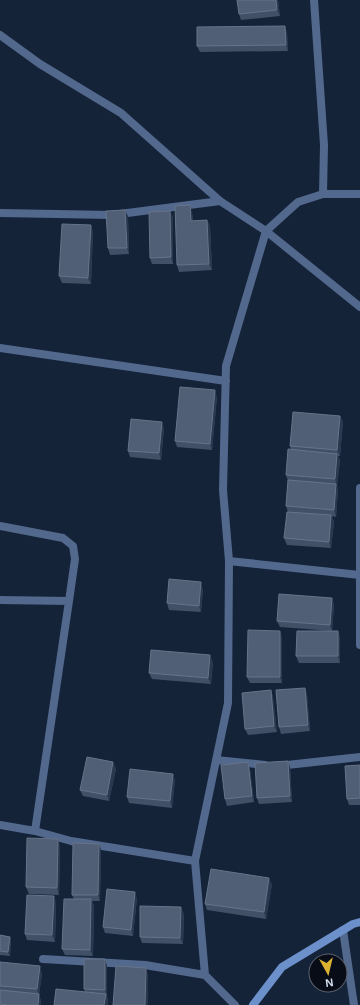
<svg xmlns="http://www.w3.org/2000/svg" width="360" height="1005" viewBox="0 0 360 1005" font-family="Arial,sans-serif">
<rect width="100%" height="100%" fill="#152339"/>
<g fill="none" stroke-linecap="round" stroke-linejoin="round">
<path stroke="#52698d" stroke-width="8" d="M314,0L324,145L323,194
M0,35L40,64L121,113L220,201L266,231L360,307
M0,213L112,215L220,201
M0,348L226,381
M360,488V645
M0,526L63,538L73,546L75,559L69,601L35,831
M229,561L360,575
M0,600L69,601
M216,760L265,765
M278,766L360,757
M0,825L35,831L71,841L195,861
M343,930L354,1005
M43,959L145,965L205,975
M235,1005L205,975L195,861L228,703L229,561L223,490L226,366L266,231L298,202L323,194H360"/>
<path stroke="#6c90ca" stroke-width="8" d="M253,1005L282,967L353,924L360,922"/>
</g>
<path fill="#415067" d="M237,0H278L280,16L241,20L239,14Z
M287,32L288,51L200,52L197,46Z
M170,211L173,218V264H152L150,258Z
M192,212L193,221L207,220L210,226L212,270L179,272L177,265Z
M128,216L129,254L110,255L108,248Z
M93,231L91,284L62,283L59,276Z
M217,397L212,450L177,447L175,441Z
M340,416L343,422L340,456H338L340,460L337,486L338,490L336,517L332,516L334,522L331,548L287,545L284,538L288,512L286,506L288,481L286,475L291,450L290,446Z
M164,428L161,460L130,457L128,451Z
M203,589L201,612L169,610L167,603Z
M332,598L334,605L332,631L280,627L277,621Z
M338,631L340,638V663H299L296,656Z
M282,637V683H250L247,677Z
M213,662L211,684L152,679L149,673Z
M305,688L307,694L310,731L281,734L279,727Z
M271,690L273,697L277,732L248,735L245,729Z
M113,762L116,769L109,801L83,796L80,790Z
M248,762L250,769L254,802L227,806L225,799Z
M360,765V805H349L347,799Z
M290,767L292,802L259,804L257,798Z
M175,780L172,808L129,803L127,797Z
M99,844L101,850L100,901H92L94,906L93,956L65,955L62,949L74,899L72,895Z
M60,845L59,895L29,894L26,887Z
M272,884L266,919L207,910L205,904Z
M137,898L133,936L105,933L103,927Z
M56,903L55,942L27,940L25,934Z
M184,914L183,944L142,943L140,937Z
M0,935L10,937L11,940L10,956L0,955Z
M105,959L107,966V996L108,1000V1005H54L85,992L84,989Z
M42,973L39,995L41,1001V1005H0V986Z"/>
<path fill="#29374f" d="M276,0H278L280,16L277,10Z
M285,26L287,32L288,51L286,45Z
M190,205L192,212L193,227L191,221Z
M125,210L128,216L129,254L127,248Z
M170,211L173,218V264L171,257Z
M207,220L210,226L212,270L209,264Z
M91,225L93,231L91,284L88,278Z
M215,390L217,397L212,450L210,444Z
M340,416L343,422L340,456L337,450Z
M162,422L164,428L161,460L159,453Z
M337,454L340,460L337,486L335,479Z
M336,484L338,490L336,517L334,510Z
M331,515L334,522L331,548L329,542Z
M201,582L203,589L201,612L199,606Z
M332,598L334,605L332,631L330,625Z
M280,631L282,637V683L280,677Z
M338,631L340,638V663L338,656Z
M210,655L213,662L211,684L208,678Z
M305,688L307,694L310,731L308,725Z
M271,690L273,697L277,732L274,726Z
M288,761L290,767L292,802L290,796Z
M113,762L116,769L109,801L107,795Z
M248,762L250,769L254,802L252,796Z
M173,774L175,780L172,808L170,801Z
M58,839L60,845L59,895L57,888Z
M99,844L101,850L100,901L98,895Z
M269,878L272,884L266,919L264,912Z
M135,892L137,898L133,936L131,930Z
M54,896L56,903L55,942L52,935Z
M91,899L94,906L93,956L90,950Z
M181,907L184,914L183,944L180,938Z
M10,937L11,940L10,956L8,952Z
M105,959L107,966V996L105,990Z
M40,966L42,973L39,995L41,1001V1005H38L39,995L37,989Z
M146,968L148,974V1005H145Z
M106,994L108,1000V1005H104Z"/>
<path fill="#515f76" stroke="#667489" d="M237,0H276L277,10L239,14Z
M285,26L286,45L197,46V27Z
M190,205L191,221L207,220L209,264L177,265L175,206Z
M125,210L127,248H108L106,211Z
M170,211L171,257L150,258L149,212Z
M62,224L91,225L88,278L59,276Z
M180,387L215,390L210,444L175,441Z
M293,412L340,416L337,450L290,446Z
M131,419L162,422L159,453L128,451Z
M288,449L337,454L335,479L286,475Z
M288,480L336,484L334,510L286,506Z
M287,512L331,515L329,542L284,538Z
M169,579L201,582L199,606L167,603Z
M279,594L332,598L330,625L277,621Z
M248,630L280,631V677H247Z
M297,631H338V656H296Z
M151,650L210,655L208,678L149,673Z
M305,688L308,725L279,727L276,690Z
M271,690L274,726L245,729L242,693Z
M87,757L113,762L107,795L80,790Z
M288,761L290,796L257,798L255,763Z
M248,762L252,796L225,799L221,765Z
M360,765V798L347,799L345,766Z
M130,769L173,774L170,801L127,797Z
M27,838L58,839L57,888L26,887Z
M73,843L99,844L98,895H72Z
M211,869L269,878L264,912L205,904Z
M107,889L135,892L131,930L103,927Z
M27,895L54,896L52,935L25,934Z
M64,899H91L90,950L62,949Z
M140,906L181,907L180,938L140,937Z
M0,935L10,937L8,952L0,951Z
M84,959H105V990L84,989Z
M0,962L40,966L37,989L0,986Z
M116,966L146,968L145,1005H113Z
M56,989L106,994L104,1005H54Z
M0,990L39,994L38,1005H7L0,1004Z"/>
<g transform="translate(328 973) rotate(172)"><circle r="19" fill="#070c16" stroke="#5a616d"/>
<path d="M0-3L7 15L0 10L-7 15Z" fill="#dcb233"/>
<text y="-6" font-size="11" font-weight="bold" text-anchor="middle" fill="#d6e0ef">N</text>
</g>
</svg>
